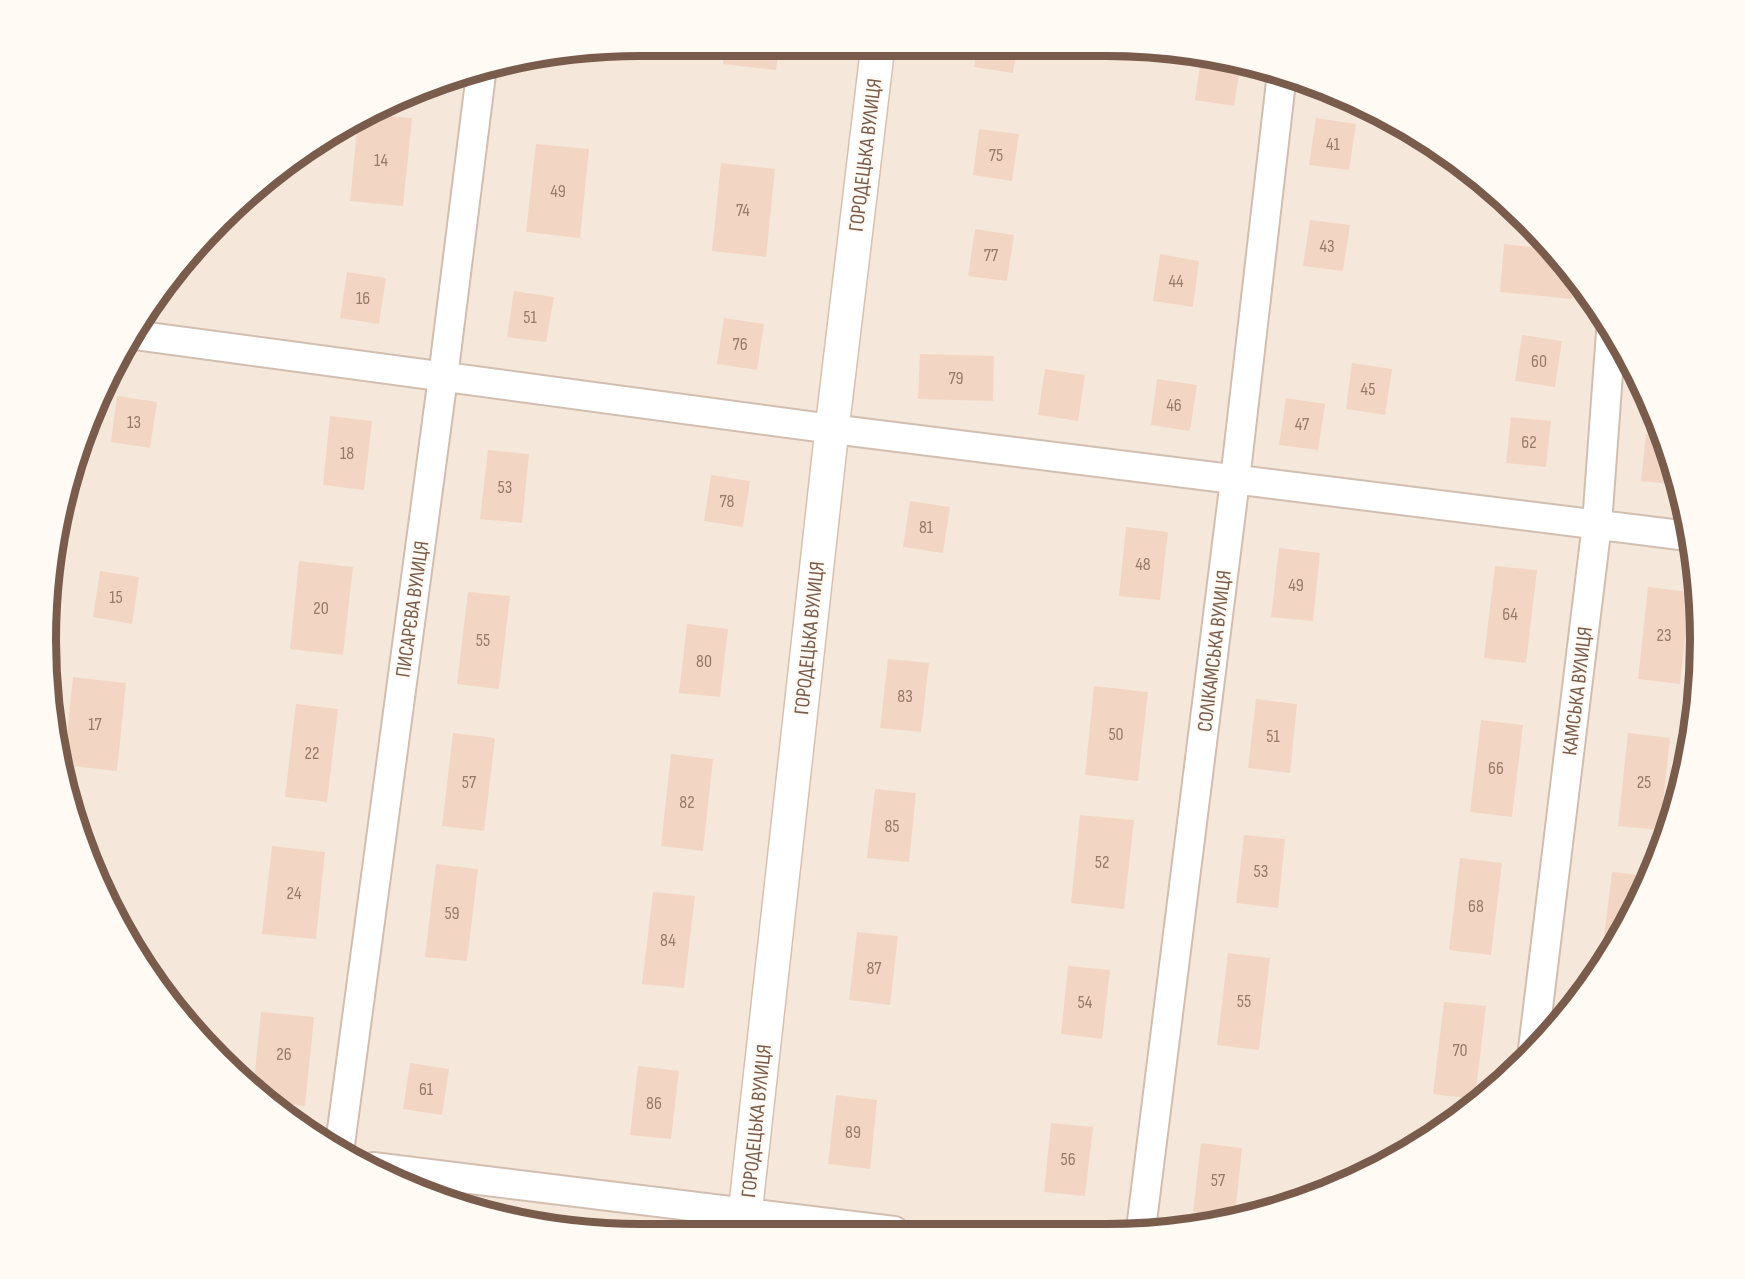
<svg xmlns="http://www.w3.org/2000/svg" width="1745" height="1279" viewBox="0 0 1745 1279" font-family="'Sofia Sans Condensed',sans-serif">
<rect width="100%" height="100%" fill="#fdf6ec"/>
<path fill="#f5e8da" d="M640,45H1106L1259,65L1333,90L1435,145L1498,193L1577,277L1639,376L1680,485L1699,600L1695,717L1669,830L1621,936L1553,1031L1468,1111L1333,1189L1183,1229L642,1232L477,1210L343,1155L248,1087L168,1002L90,867L50,717V562L65,485L106,377L193,247L310,145L412,90L485,65Z"/>
<path fill="#f3d5c3" d="M725,45H779L776,70L723,64Z
M977,45H1017L1013,73L974,67Z
M1201,58L1241,63L1234,106L1195,100Z
M368,114L412,118L403,206L350,201L358,119Z
M1316,118L1356,124L1349,170L1309,165Z
M979,129L1019,134L1012,181L973,175Z
M536,144L589,149L580,238L526,232Z
M721,163L775,169L766,257L712,251Z
M1310,220L1350,225L1343,271L1303,266Z
M975,229L1014,235L1007,281L968,276Z
M1504,244L1550,249L1575,275L1572,299L1500,292Z
M1160,254L1199,261L1193,307L1153,301Z
M182,263L178,290L165,289L180,267Z
M347,272L386,278L379,324L340,318Z
M514,291L554,297L546,342L507,337Z
M724,318L764,324L757,370L717,364Z
M1522,335L1562,341L1555,387L1515,381Z
M920,354L994,356L993,401L918,399Z
M1352,363L1392,369L1385,415L1346,409Z
M1045,369L1085,375L1078,421L1038,415Z
M1157,379L1197,385L1190,431L1151,425Z
M117,396L157,402L150,448L111,442Z
M1286,398L1325,404L1318,450L1279,445Z
M330,416L372,421L364,490L323,485Z
M1511,417L1551,421L1546,467L1506,463Z
M1646,434L1661,436L1679,485L1641,481Z
M488,450L529,454L522,523L480,519Z
M711,475L750,481L743,527L704,521Z
M910,501L950,507L943,553L903,547Z
M1126,527L1168,532L1160,600L1119,596Z
M1279,548L1320,553L1313,621L1271,617Z
M299,561L353,567L343,655L290,649Z
M1495,566L1537,570L1526,663L1484,658Z
M100,571L139,577L132,624L93,617Z
M1648,587L1690,592L1680,684L1638,679Z
M468,592L510,596L499,689L457,684Z
M687,624L728,629L720,697L679,693Z
M888,659L929,663L921,732L880,728Z
M73,677L126,683L117,771L64,765Z
M1094,686L1148,692L1138,781L1085,775Z
M1256,699L1297,704L1290,773L1248,768Z
M296,704L338,709L327,802L285,797Z
M1481,720L1523,725L1512,817L1470,812Z
M453,733L495,738L484,831L442,826Z
M1628,733L1670,738L1660,830L1618,826Z
M671,754L713,759L703,851L661,846Z
M875,789L916,793L909,862L867,858Z
M1080,815L1134,820L1124,909L1071,903Z
M1244,835L1285,839L1278,908L1236,903Z
M272,846L325,852L316,939L262,934Z
M1460,858L1502,863L1491,955L1449,950Z
M436,864L478,869L467,961L425,957Z
M1612,872L1648,876L1621,936L1601,963Z
M653,892L695,896L684,988L642,984Z
M857,932L898,936L890,1005L849,1000Z
M1228,953L1270,958L1259,1050L1217,1045Z
M1068,966L1110,970L1102,1039L1061,1034Z
M1444,1002L1486,1006L1475,1099L1433,1094Z
M261,1012L314,1017L305,1106L269,1102L253,1090Z
M410,1063L449,1069L442,1115L403,1109Z
M638,1066L679,1071L671,1139L630,1135Z
M836,1095L877,1100L870,1169L828,1164Z
M1051,1123L1093,1127L1085,1196L1044,1192Z
M1201,1143L1242,1148L1235,1215L1193,1212Z"/>
<g fill="none" stroke-linecap="round" stroke-linejoin="round">
<defs>
<path id="street" d="M134,335L832,429L1688,536
M1533,1049L1597,524L1611,332
M339,1152L443,377L482,66
M373,1167L894,1231
M1141,1229L1235,480L1282,73"/>
<path id="secondary" d="M743,1232L832,429L878,45"/>
</defs>
<use href="#street" stroke="#d1beb0" stroke-width="32"/>
<use href="#secondary" stroke="#d6c0b0" stroke-width="36"/>
<use href="#street" stroke="#fff" stroke-width="28"/>
<use href="#secondary" stroke="#fff" stroke-width="33"/>
</g>
<g text-anchor="middle" stroke-width="4.5" stroke-linejoin="round" paint-order="stroke">
<g font-size="18" fill="#987a6a">
<text x="1333" y="150">41</text>
<text x="996" y="161">75</text>
<text x="381" y="166">14</text>
<text x="558" y="197">49</text>
<text x="743" y="216">74</text>
<text x="1327" y="252">43</text>
<text x="991" y="261">77</text>
<text x="1176" y="287">44</text>
<text x="363" y="304">16</text>
<text x="530" y="323">51</text>
<text x="740" y="350">76</text>
<text x="1539" y="367">60</text>
<text x="956" y="384">79</text>
<text x="1368" y="395">45</text>
<text x="1174" y="411">46</text>
<text x="134" y="428">13</text>
<text x="1302" y="430">47</text>
<text x="1529" y="448">62</text>
<text x="347" y="459">18</text>
<text x="505" y="493">53</text>
<text x="727" y="507">78</text>
<text x="926" y="533">81</text>
<text x="1143" y="570">48</text>
<text x="1296" y="591">49</text>
<text x="116" y="603">15</text>
<text x="321" y="614">20</text>
<text x="1510" y="620">64</text>
<text x="1664" y="641">23</text>
<text x="483" y="646">55</text>
<text x="704" y="667">80</text>
<text x="905" y="702">83</text>
<text x="95" y="730">17</text>
<text x="1116" y="740">50</text>
<text x="1273" y="742">51</text>
<text x="312" y="759">22</text>
<text x="1496" y="774">66</text>
<text x="469" y="788">57</text>
<text x="1644" y="788">25</text>
<text x="687" y="808">82</text>
<text x="892" y="832">85</text>
<text x="1102" y="868">52</text>
<text x="1261" y="877">53</text>
<text x="294" y="899">24</text>
<text x="1476" y="912">68</text>
<text x="452" y="919">59</text>
<text x="668" y="946">84</text>
<text x="874" y="974">87</text>
<text x="1244" y="1007">55</text>
<text x="1085" y="1008">54</text>
<text x="1460" y="1056">70</text>
<text x="284" y="1060">26</text>
<text x="426" y="1095">61</text>
<text x="654" y="1109">86</text>
<text x="853" y="1138">89</text>
<text x="1068" y="1165">56</text>
<text x="1218" y="1186">57</text>
</g>
<g font-size="21" fill="#7a5c4d" stroke="#fffaf3">
<text transform="translate(865 155) rotate(-83)" y="7">ГОРОДЕЦЬКА ВУЛИЦЯ</text>
<text transform="translate(412 609) rotate(-82)" y="7">ПИСАРЄВА ВУЛИЦЯ</text>
<text transform="translate(809 638) rotate(-84)" y="7">ГОРОДЕЦЬКА ВУЛИЦЯ</text>
<text transform="translate(1214 651) rotate(-83)" y="7">СОЛІКАМСЬКА ВУЛИЦЯ</text>
<text transform="translate(1577 691) rotate(-83)" y="7">КАМСЬКА ВУЛИЦЯ</text>
<text transform="translate(756 1121) rotate(-84)" y="7">ГОРОДЕЦЬКА ВУЛИЦЯ</text>
</g>
</g>
<path d="M0 0H1745V1279H0ZM640 56H1106A584 584 0 0 1 1690 640V640A584 584 0 0 1 1106 1224H640A584 584 0 0 1 56 640V640A584 584 0 0 1 640 56Z" fill="#fffaf3" fill-rule="evenodd"/>
<path fill="none" stroke="#7a5c4d" stroke-width="8" d="M640 56H1106A584 584 0 0 1 1690 640V640A584 584 0 0 1 1106 1224H640A584 584 0 0 1 56 640V640A584 584 0 0 1 640 56Z"/>
</svg>
